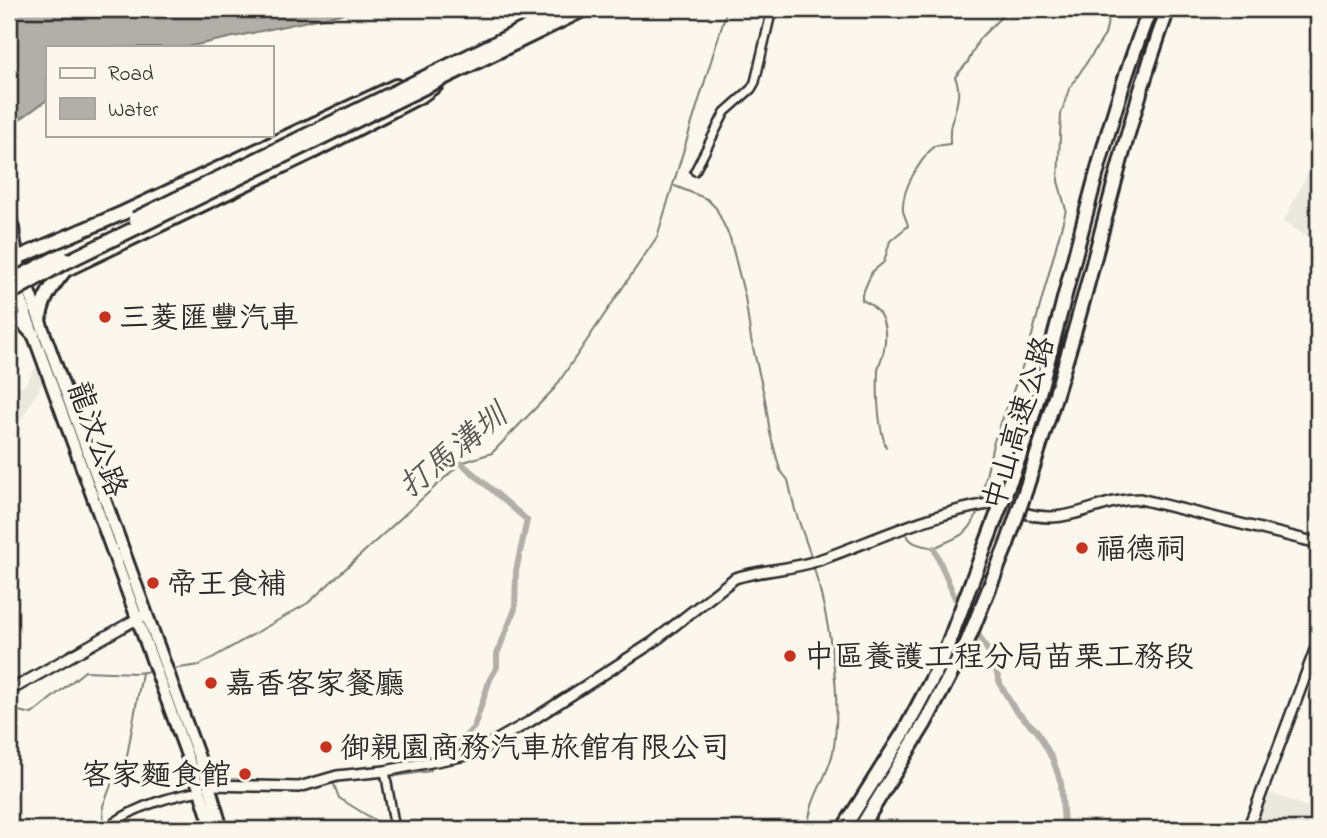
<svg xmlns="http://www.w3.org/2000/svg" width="1327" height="838" viewBox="0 0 1327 838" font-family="'Indie Flower','LXGW WenKai TC',sans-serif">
<rect width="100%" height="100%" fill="#fbf7ec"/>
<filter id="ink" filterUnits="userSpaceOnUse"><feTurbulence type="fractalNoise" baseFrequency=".0143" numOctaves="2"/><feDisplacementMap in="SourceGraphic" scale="14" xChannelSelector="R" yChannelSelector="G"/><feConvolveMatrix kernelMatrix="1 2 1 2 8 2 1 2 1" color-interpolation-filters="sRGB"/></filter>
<g filter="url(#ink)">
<path fill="#ebe8de" d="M1318,153V243L1283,222Z
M37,365L44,381L20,422L9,431V385L24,386Z
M1270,793L1318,811V829H1254Z"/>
<path fill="#b1afa7" stroke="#7b7a75" stroke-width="2" d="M9,9H364L187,47H47V100L9,127Z"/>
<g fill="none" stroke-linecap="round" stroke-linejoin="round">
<path stroke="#7b7a75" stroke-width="2" d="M675,186L707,199L716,208L730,238L745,297L751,339L765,399L770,433L780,470L788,480L795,510L812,559
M886,447C878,425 877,394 878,370C879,363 883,357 884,349C888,327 883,309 862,300V295L872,272L884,262L890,241L908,226C907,220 904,216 903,211C901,189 920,161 934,146L950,144C950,137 949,128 952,121C956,107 962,92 955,77L968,62L979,39L1009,9
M981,499L993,444L1027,354L1066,210L1058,181L1061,114L1069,89L1105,35L1109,16L1107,9
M906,532C909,545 922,545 934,548C957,536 970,537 978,510
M172,669L200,665L308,603L461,463L492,453L554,389L657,237L727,9
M9,709L32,714L85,671L136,673L152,671
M389,777L430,771L433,766
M361,778L383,777
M333,782L339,798L389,829
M104,828L103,806L113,780L127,756L142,673
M808,829C809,797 827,780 833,752C843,697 829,618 813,565"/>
<path stroke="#b1afa7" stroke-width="6" d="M934,548L955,598
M978,634L992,658L1001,686L1015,710L1037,731L1053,760L1061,783L1064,825L1067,829
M440,755L461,741L474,727L490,679L497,667V654L515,609L516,571L527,520L461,463"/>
<path stroke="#d1cec5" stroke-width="9" stroke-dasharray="9 4.5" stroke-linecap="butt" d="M988,504L1022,513"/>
<defs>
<path id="minor" d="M695,171L725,112L751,89L755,82L772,9
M385,771L395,829
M106,829C131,807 167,797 200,791"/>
<path id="tertiary" d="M1024,513C1070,527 1096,499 1140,499L1318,543
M9,691L142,616
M209,785L299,787L337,776L385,771L472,754L529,722L652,643L735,578C763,569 792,570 819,560C875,540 929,514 988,504
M1248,829L1318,642"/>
<path id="primary" d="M9,215L13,228L17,258L209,785L222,829
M9,272L16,287L200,791L212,829"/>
<path id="trunk" d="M17,258L123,213L396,86
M9,317L21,321L33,334
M40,317C43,297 53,285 65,270L312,152L422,95L436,85"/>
<path id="motorway" d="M1026,489C1049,418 1071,347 1090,275C1114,185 1136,96 1168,9
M1006,491C1029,437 1043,379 1058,322C1085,218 1110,110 1150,9
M843,829L904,732L942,660L986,544
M860,829L925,723L966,645L1007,544"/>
</defs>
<use href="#minor" stroke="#2b2b2b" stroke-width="12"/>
<use href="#tertiary" stroke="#2b2b2b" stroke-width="14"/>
<use href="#primary" stroke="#2b2b2b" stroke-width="16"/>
<use href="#trunk" stroke="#2b2b2b" stroke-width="18"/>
<use href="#motorway" stroke="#2b2b2b" stroke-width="18"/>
<use href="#minor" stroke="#fbf7ec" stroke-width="7"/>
<use href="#tertiary" stroke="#fbf7ec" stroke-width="9"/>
<use href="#primary" stroke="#fbf7ec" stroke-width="10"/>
<use href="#trunk" stroke="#fbf7ec" stroke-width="12"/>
<use href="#motorway" stroke="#fbf7ec" stroke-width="12"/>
<defs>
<path id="trunk-bridge" d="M135,219L565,9
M9,282L61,255
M9,294L62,264L585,9"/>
<path id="motorway-bridge" d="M986,544L1006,491
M1007,544L1026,489"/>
</defs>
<use href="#trunk-bridge" stroke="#2b2b2b" stroke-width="18" stroke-linecap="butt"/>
<use href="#motorway-bridge" stroke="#2b2b2b" stroke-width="18" stroke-linecap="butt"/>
<use href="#trunk-bridge" stroke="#fbf7ec" stroke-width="12"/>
<use href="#motorway-bridge" stroke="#fbf7ec" stroke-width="12"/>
</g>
</g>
<g fill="#c8321e" stroke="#fbf7ec" stroke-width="2.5">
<circle cx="105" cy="317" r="7"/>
<circle cx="1082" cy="548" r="7"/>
<circle cx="153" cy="583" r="7"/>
<circle cx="790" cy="656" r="7"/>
<circle cx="211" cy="683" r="7"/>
<circle cx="326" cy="747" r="7"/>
<circle cx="245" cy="774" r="7"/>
</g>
<g text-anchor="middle" stroke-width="7" stroke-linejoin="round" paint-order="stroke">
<g font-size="30" fill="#2b2b2b" stroke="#fbf7ec" text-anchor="start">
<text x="119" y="327">三菱匯豐汽車</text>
<text x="1096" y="558">福德祠</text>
<text x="167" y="593">帝王食補</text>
<text x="804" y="666">中區養護工程分局苗栗工務段</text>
<text x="225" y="693">嘉香客家餐廳</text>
<text x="340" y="757">御親園商務汽車旅館有限公司</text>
<text x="231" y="784" text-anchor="end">客家麵食館</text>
</g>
<g font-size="30" fill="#2b2b2b" stroke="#fbf7ec">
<text transform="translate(1018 423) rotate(-73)" y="10">中山高速公路</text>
<text transform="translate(98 439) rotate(70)" y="10">龍汶公路</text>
</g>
<g font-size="32" font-style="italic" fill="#5a5956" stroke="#fbf7ec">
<text transform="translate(452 450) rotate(-39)" y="11">打馬溝圳</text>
</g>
</g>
<rect width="1327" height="838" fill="none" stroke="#fbf7ec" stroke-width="35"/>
<rect x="18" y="18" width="1292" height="803" fill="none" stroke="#2b2b2b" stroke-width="2.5" filter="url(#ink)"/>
<rect x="46" y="46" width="228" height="91" fill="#fbf7ec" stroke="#a8a59f" stroke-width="2"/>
<rect x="60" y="68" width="35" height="10" fill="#fbf7ec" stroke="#a8a59f" stroke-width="2"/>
<text x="108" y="80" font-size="21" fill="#2b2b2b">Road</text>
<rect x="60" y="98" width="35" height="21" fill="#b1afa7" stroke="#a8a59f" stroke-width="2"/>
<text x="108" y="116" font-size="21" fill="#2b2b2b">Water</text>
</svg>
